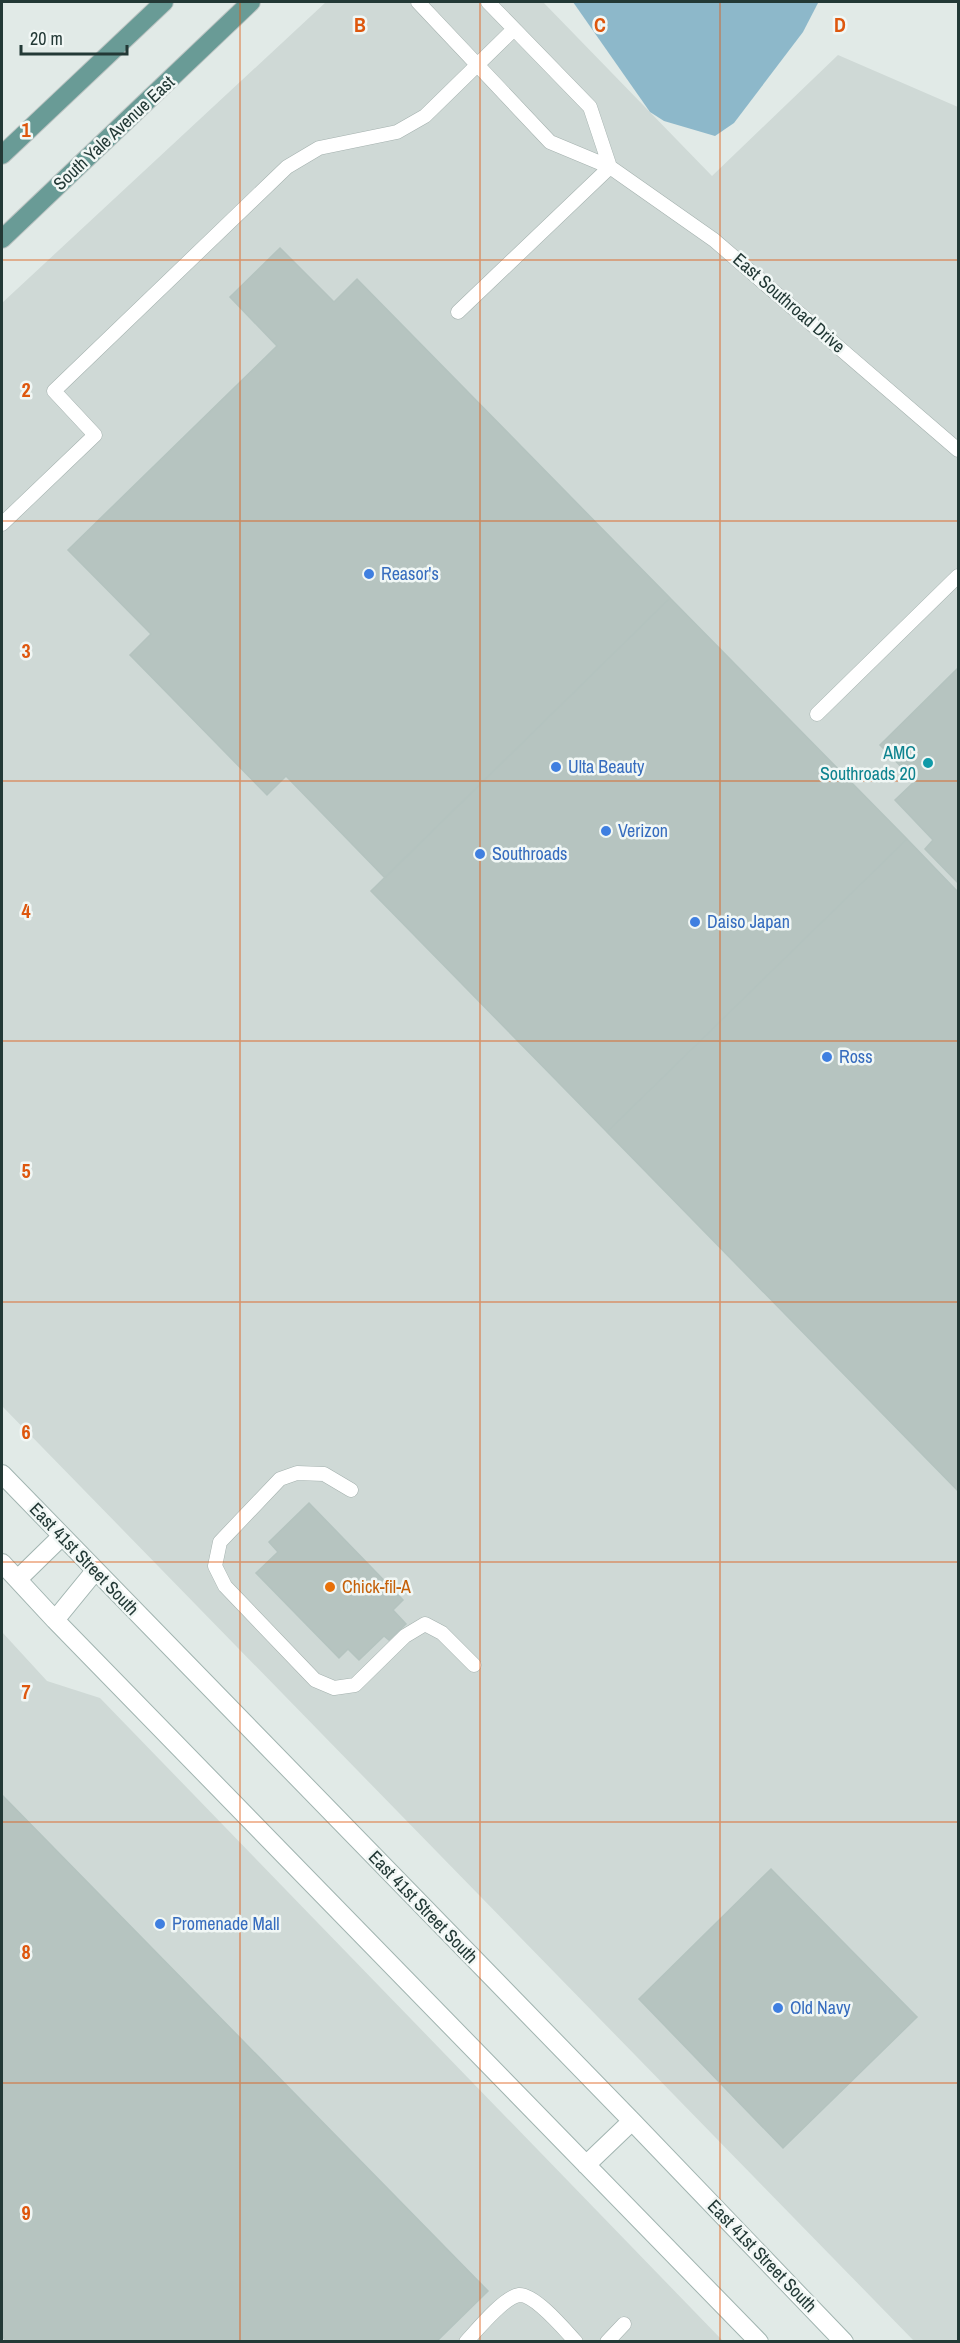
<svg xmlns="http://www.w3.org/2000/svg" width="960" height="2343" viewBox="0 0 960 2343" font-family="'Archivo Narrow',sans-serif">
<rect width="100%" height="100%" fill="#e1eae7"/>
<path fill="#cfd9d6" d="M326,2H543L712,176L838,55L958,107V2341H914L2,1406V303Z
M2,1632L47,1681L100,1698L723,2341H2Z"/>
<path fill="#8db8ca" d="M573,2H818V3L803,32L734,123L715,136L664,121L650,112Z"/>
<path fill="#b6c4c0" stroke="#b4c3bf" stroke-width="1.5" d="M280,248L334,302L357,279L670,598L385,878L286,776L267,795L130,655L151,634L68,550L277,346L230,297Z
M670,598L907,839L607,1132L371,891Z
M958,668V883L925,849L933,840L895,800L915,781L880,745Z
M907,839L958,892V1491L607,1132Z
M309,1503L403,1600L393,1610L406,1624L389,1640L384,1636L359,1660L348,1649L339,1658L256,1573L278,1552L269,1542Z
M2,1795L488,2291L436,2342H7L2,2336Z
M771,1869L917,2017L783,2148L639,1999Z"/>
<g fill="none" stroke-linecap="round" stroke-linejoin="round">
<defs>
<path id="service" d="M418,2L550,142L610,167L714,240L958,450
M488,2L590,107L610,167
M458,312L610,167
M2,524L95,435L54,391L287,167L319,148L397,132L425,116L514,29
M817,714L958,576
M351,1490L324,1474L297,1473L280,1479L220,1542L215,1566L225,1586L315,1680L334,1688L355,1685L405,1636L425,1624L442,1633L474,1665
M466,2342C477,2330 504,2297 519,2295C535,2294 565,2330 576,2342
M607,2342L624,2324"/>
<path id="secondary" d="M2,1474L632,2121L844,2342
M2,1563L55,1620L759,2342
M18,1579L62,1536
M55,1620L95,1571
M586,2165L632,2121"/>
<path id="primary" d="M2,155L164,2
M2,239L251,2"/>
</defs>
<use href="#service" stroke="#a4b1ae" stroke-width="15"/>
<use href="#secondary" stroke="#a1b4b0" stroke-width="20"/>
<use href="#primary" stroke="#bdc4c3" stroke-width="20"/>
<use href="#service" stroke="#fff" stroke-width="14"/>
<use href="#secondary" stroke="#fff" stroke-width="18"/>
<use href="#primary" stroke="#699b96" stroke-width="18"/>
</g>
<path fill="none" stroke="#de570e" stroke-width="1.5" stroke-opacity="0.55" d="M240,2V2342M480,2V2342M720,2V2342M2,260H958M2,521H958M2,781H958M2,1041H958M2,1302H958M2,1562H958M2,1822H958M2,2083H958"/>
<g fill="#3f7fe0" stroke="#f1f7f5" stroke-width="2">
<circle cx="369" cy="574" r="6"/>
<circle cx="556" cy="767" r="6"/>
<circle cx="606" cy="831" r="6"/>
<circle cx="480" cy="854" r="6"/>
<circle cx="695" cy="922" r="6"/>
<circle cx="827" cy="1057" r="6"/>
<circle cx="160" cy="1924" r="6"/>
<circle cx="778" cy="2008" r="6"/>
</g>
<circle fill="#0f9aa8" stroke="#f1f7f5" stroke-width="2" cx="928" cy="763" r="6"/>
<circle fill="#e8710a" stroke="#f1f7f5" stroke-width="2" cx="330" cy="1587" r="6"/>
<g text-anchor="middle" stroke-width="5" stroke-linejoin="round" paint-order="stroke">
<g font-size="18" fill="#233936" stroke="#f1f7f5">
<text transform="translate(114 133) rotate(-43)" y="6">South Yale Avenue East</text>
<text transform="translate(789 303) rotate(41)" y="6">East Southroad Drive</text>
<text transform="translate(84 1559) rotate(46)" y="6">East 41st Street South</text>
<text transform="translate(423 1907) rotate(46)" y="6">East 41st Street South</text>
<text transform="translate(762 2256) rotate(46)" y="6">East 41st Street South</text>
</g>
<g font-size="18" fill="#366cbe" stroke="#f1f7f5" text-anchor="start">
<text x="381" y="580">Reasor's</text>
<text x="568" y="773">Ulta Beauty</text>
<text x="618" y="837">Verizon</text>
<text x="492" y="860">Southroads</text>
<text x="707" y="928">Daiso Japan</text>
<text x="839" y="1063">Ross</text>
<text x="172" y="1930">Promenade Mall</text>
<text x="790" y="2014">Old Navy</text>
</g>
<g font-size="18" fill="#0d838f" stroke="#f1f7f5" text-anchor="end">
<text x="916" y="759">AMC<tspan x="916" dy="21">Southroads 20</tspan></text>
</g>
<g font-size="18" fill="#c56008" stroke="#f1f7f5" text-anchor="start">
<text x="342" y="1593">Chick-fil-A</text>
</g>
</g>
<g font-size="20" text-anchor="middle" font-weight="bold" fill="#de570e" stroke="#f1f7f5" stroke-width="5" stroke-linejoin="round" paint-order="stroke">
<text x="360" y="32">B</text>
<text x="600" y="32">C</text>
<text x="840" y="32">D</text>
<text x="26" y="137">1</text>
<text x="26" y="397">2</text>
<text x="26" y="658">3</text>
<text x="26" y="918">4</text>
<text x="26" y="1178">5</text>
<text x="26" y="1439">6</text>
<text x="26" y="1699">7</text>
<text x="26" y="1959">8</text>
<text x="26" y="2220">9</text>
</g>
<rect width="960" height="2343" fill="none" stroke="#233936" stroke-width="6"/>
<path d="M21 45v9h106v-9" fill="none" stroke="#233936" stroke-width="3"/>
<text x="30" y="45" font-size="18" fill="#233936" stroke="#f1f7f5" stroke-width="4.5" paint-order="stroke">20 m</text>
</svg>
